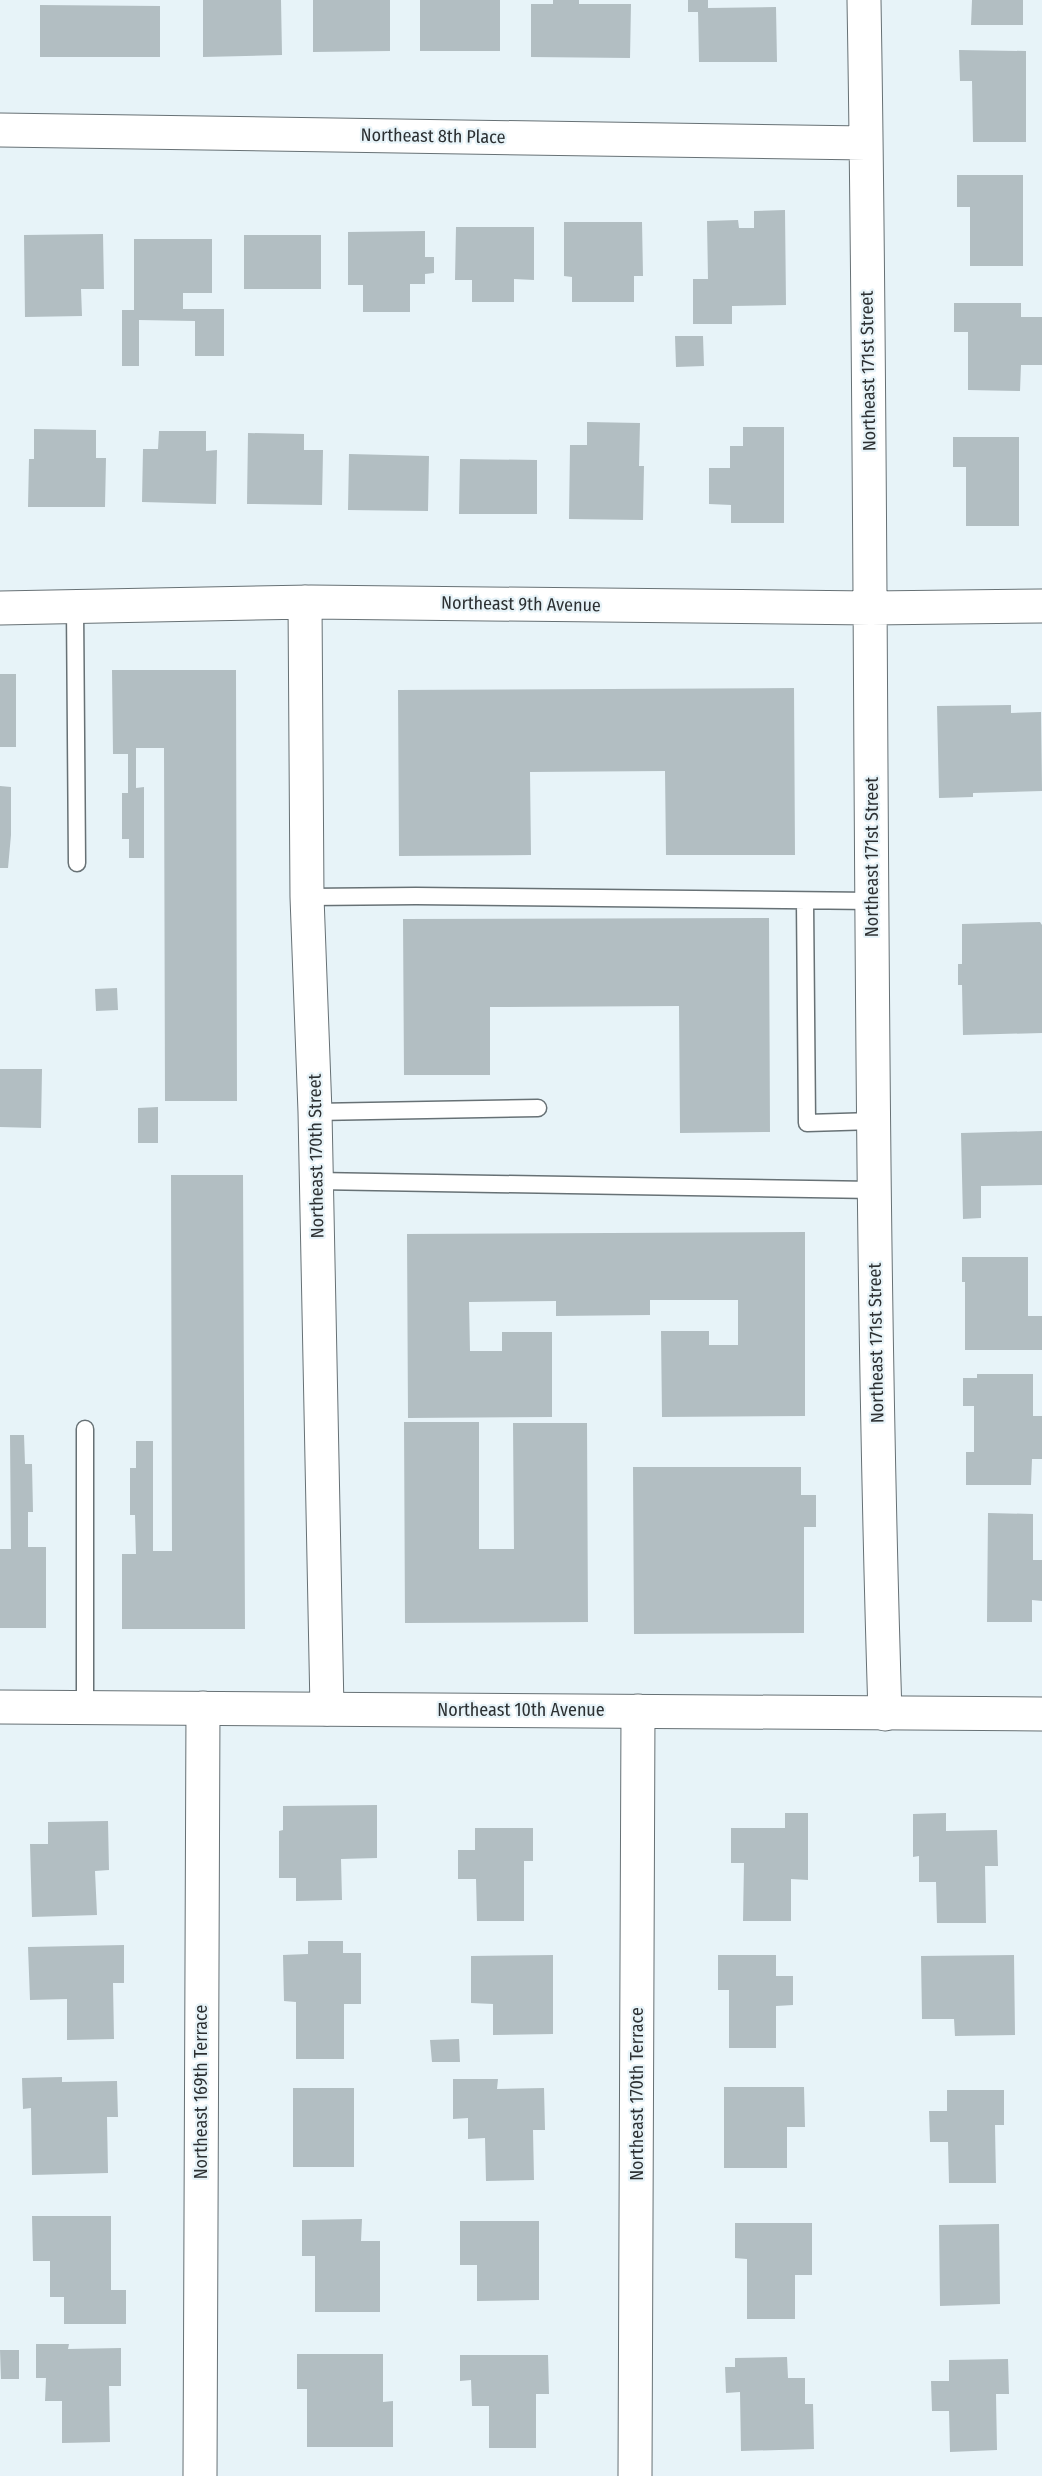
<svg xmlns="http://www.w3.org/2000/svg" width="1042" height="2476" viewBox="0 0 1042 2476" font-family="'Fira Sans Condensed',sans-serif">
<rect width="100%" height="100%" fill="#e7f3f8"/>
<path fill="#b2bec2" d="M203,0H281L282,55L203,57Z
M313,0H390V51L313,52Z
M420,0H500V51H420Z
M553,0H579V4H631L630,58L531,57V4H553Z
M688,0H708V8L776,7L777,62H699L698,12H688Z
M972,0H1023V25H971Z
M40,5L160,6V57H40Z
M959,50L1026,51V142H973L972,81H960Z
M957,175H1023V266H970V207H957Z
M785,210L786,305L732,306V324H693V279H708L707,221L738,220L739,228H754V211Z
M564,222H642L643,276H634V302H572V277L564,276Z
M456,227H534V280L514,279V302H472V280H455Z
M425,231V257H434V273L425,274V284H410V312H363V285H348V232Z
M103,234L104,289H81L82,316L25,317L24,235Z
M244,235H321V289H244Z
M134,239H212V293H183V309H224V356H195V321L139,320V366H122V310H134Z
M954,303H1021V317H1042V365H1021L1020,391L968,390V332H954Z
M675,336H703L704,366L676,367Z
M587,422L640,423L639,466H644L643,520L569,519L570,445H587Z
M743,427H784V523H731V505L709,504V468H730V446H743Z
M34,429L96,430V458H106L105,507H28L29,459H34Z
M159,431H206V451L217,450L216,504L142,502L143,449H158Z
M248,433L304,434V450H323L322,505L247,504Z
M953,437H1019V526H966V467H953Z
M349,454L429,456L428,511L348,510Z
M460,459L537,460V514H459Z
M112,670H236L237,1101H165L164,748H136V788L144,787V858H129V839H122V793H128V754H113Z
M0,674H16V747H0Z
M794,688L795,855H666L665,771L530,772L531,855L399,856L398,690Z
M1011,705V713L1041,712L1042,791L973,793V797L939,798L937,706Z
M0,786L11,787V835L8,868H0Z
M769,918L770,1132L680,1133L679,1006L490,1007V1075H404L403,919Z
M1040,922L1042,925V1033L963,1035L962,985H958V964H962V924Z
M117,988L118,1010L96,1011L95,989Z
M0,1069H42L41,1128L0,1127Z
M158,1107V1143H138V1108Z
M1042,1131V1185L981,1186V1218L963,1219L961,1133Z
M171,1175H243L245,1629H122V1554H136L135,1515H130V1468H136V1441H153V1551H172Z
M805,1232V1416L662,1417L661,1331H709V1345H738V1300H650V1315L556,1316V1301L469,1302L470,1351H502V1332H552V1417L408,1418L407,1234Z
M962,1257H1028V1316H1042V1350H965V1282H962Z
M977,1374H1033V1416H1042V1459H1032L1031,1485H966V1452H974V1406H963V1378H977Z
M404,1422H479V1549H514L513,1423H587L588,1622L405,1623Z
M10,1435H24L25,1464H32L33,1512H28V1547H46V1628H0V1549H11Z
M633,1467H801V1495H816V1527H804V1633L634,1634Z
M988,1513L1033,1514V1560H1042V1601L1032,1600V1622H987Z
M377,1805V1858L341,1859L342,1900L296,1901V1878H279V1831L283,1830V1806Z
M785,1813H808V1880L791,1879V1921H743L744,1863H731V1828H785Z
M946,1813V1831L997,1830L998,1866H985L986,1923H937L936,1882H919V1856L913,1857V1814Z
M108,1821L109,1870L95,1871L97,1915L32,1917L30,1844H48V1822Z
M475,1828H533V1861H524V1921H477L476,1879H458V1850H475Z
M308,1941H343V1953H361V2004H344V2059H296V2002L284,2001L283,1955L308,1954Z
M124,1945V1983H113L114,2039L67,2040V1999L30,2000L28,1947Z
M553,1955V2034L493,2035V2004L471,2003V1956Z
M718,1955H776V1976H793V2005L776,2006V2048H729V1990H718Z
M1014,1955L1015,2035L955,2036L954,2019H922L921,1956Z
M459,2039L460,2062H432L430,2040Z
M62,2077V2082L117,2081L118,2117H107L108,2173L32,2175L31,2108L23,2109L22,2078Z
M453,2079H498L497,2089L544,2088L545,2130H533L534,2180L486,2181L485,2138L468,2139V2118L453,2119Z
M724,2087H804L805,2127H787V2168H724Z
M293,2088H354V2167H293Z
M947,2090H1004V2125H995L996,2183H949L948,2142H930L929,2111H947Z
M32,2216H111V2290H126V2324H64V2297H50V2261H33Z
M362,2219L361,2241H380V2312H315V2256H302V2220Z
M460,2221H539V2300L477,2301V2265H460Z
M735,2223H812V2275H795V2319H747V2259L735,2258Z
M999,2224L1000,2304L940,2306L939,2225Z
M36,2344H69L68,2349L121,2348V2386H109L110,2442L62,2443V2401H45L46,2378H36Z
M0,2350H19V2379H1Z
M297,2354H383V2402L393,2401V2447H307V2389H297Z
M460,2355H548L549,2394H536V2448H489V2406H472L471,2380L460,2381Z
M787,2357L788,2378H805V2404H813L814,2449L741,2451L740,2392L726,2393L725,2367H735V2358Z
M1008,2359L1009,2394H996L997,2450L950,2452L949,2411H932L931,2381H949V2360Z"/>
<g fill="none" stroke-linecap="round" stroke-linejoin="round">
<defs>
<path id="lane" d="M75,607L77,863
M307,897L416,896L873,901
M805,901L807,1123L874,1121
M315,1112L538,1108
M316,1181L874,1190
M85,1707V1429"/>
<path id="street" d="M864,0C874,571 867,1143 885,1714
M0,130L866,143
M305,602L307,897L315,1112L327,1709
M0,608L311,602L871,608L1042,606
M200,2476L203,1708
M635,2476L638,1711"/>
<path id="secondary" d="M0,1707L1042,1714"/>
</defs>
<use href="#lane" stroke="#677175" stroke-width="19"/>
<use href="#street" stroke="#677175" stroke-width="35"/>
<use href="#secondary" stroke="#677175" stroke-width="35"/>
<use href="#lane" stroke="#fff" stroke-width="16"/>
<use href="#street" stroke="#fff" stroke-width="33"/>
<use href="#secondary" stroke="#fff" stroke-width="33"/>
</g>
<g text-anchor="middle" stroke-width="4.5" stroke-linejoin="round" paint-order="stroke">
<g font-size="18" fill="#2c3032" stroke="#e7f3f8">
<text transform="translate(433 136) rotate(1)" y="6">Northeast 8th Place</text>
<text transform="translate(868 371) rotate(-91)" y="6">Northeast 171st Street</text>
<text transform="translate(521 604) rotate(1)" y="6">Northeast 9th Avenue</text>
<text transform="translate(872 857) rotate(-90)" y="6">Northeast 171st Street</text>
<text transform="translate(316 1156) rotate(-91)" y="6">Northeast 170th Street</text>
<text transform="translate(876 1343) rotate(-91)" y="6">Northeast 171st Street</text>
<text x="521" y="1716">Northeast 10th Avenue</text>
<text transform="translate(201 2092) rotate(-90)" y="6">Northeast 169th Terrace</text>
<text transform="translate(637 2094) rotate(-90)" y="6">Northeast 170th Terrace</text>
</g>
</g>
</svg>
